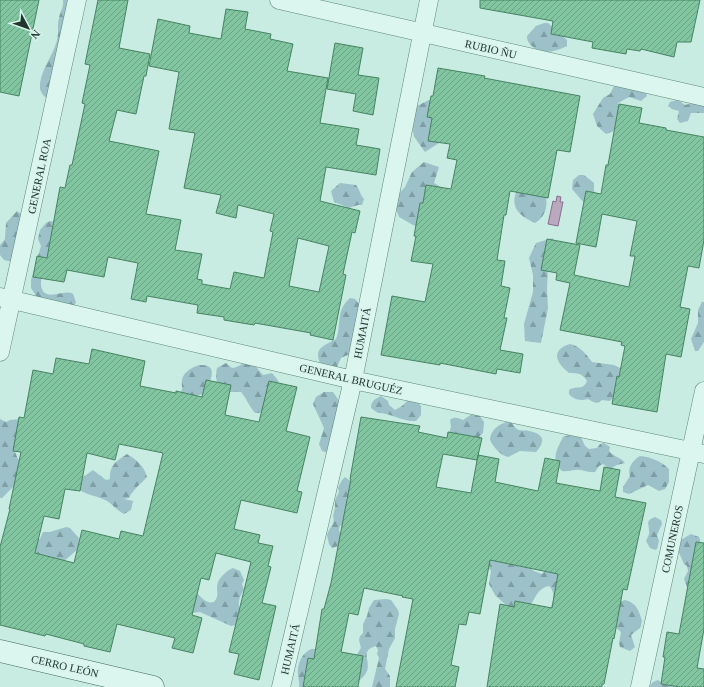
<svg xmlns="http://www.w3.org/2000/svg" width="704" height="687" viewBox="0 0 704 687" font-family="'Times New Roman',serif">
<defs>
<pattern id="forest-firs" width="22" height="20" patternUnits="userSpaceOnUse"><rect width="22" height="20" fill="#9cc1c9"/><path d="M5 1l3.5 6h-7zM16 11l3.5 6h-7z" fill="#7f9ea4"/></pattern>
<pattern id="building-hatch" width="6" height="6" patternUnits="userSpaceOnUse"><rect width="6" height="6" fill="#81c6a1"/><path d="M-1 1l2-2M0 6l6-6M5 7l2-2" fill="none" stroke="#69a284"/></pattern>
</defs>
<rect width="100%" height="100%" fill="#c8ebe2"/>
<path fill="url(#forest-firs)" d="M63,0H76L47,99C44,96 41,93 40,89C39,71 53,57 57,40C59,33 57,25 59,18C60,12 64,7 63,0Z
M544,23H548L567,40V46C557,51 542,56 533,47C529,44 527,41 527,36L536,26Z
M617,83L646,93L647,96L641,101L629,97L618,103L620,111L614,131L606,134L597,126L593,114L603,98L610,94L614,86Z
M431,99L443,126L439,143L425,152L415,138L410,123L417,106Z
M678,100L685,105C687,104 701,102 704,103V113H691L688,121L680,123L677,119L679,111L672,109L668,106L670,102Z
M424,162L439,167L434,183L449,192L428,231L413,225L399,217L393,200L405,187L412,172Z
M579,175H584L594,183V191L598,199L585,204L572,189L573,180Z
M340,183L356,185C360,190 360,195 364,199L362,205H358L349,208L334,202L331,191Z
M517,190L541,192L546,198C548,208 544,218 535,223C520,216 509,208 517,190Z
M17,211L21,214L22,218L13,262L4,260L0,255V245L5,239L6,223Z
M50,221L54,222L60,226C55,240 40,270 41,285C43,304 66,288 73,294C74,296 75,300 76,302L74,306L38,299L31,288V280L41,246L38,239L40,230L46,223Z
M553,238L559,253L548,267L547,290L548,308L541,343L525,341L524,324L533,292V275L529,258L536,243Z
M350,298L355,299L360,305L352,353L341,358L336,369L321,365C312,347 325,346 336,339C342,324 335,311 350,298Z
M702,302H704V342L698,351H695L691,339L698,323V310Z
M570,344C580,346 586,354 592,362L614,365L622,369L616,394L610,401L602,400C597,405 593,402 588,399C581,401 574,400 569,394V390C576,385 583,391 587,381C582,373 578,373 569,373C556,363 550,350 570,344Z
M254,359L257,368L263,375L272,373L277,379L281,387L265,413H255C249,406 247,399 241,392H224C216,384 215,379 217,368L226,363L232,368C240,367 245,361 254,359Z
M199,365C215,364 213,373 209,384C208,387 207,391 204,393C198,397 187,396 179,396C184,387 181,388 182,380C183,372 193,367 199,365Z
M324,392H333L338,399L341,408L330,453L322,451L319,444L324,428L313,404L316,397Z
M381,396L388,401L389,405L395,410L402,406L408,400L419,403L421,407V415L416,421C402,422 391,413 378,413L371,408C371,401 375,399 381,396Z
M472,414L479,415L484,422L483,433L478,438L465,436L457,433L456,435L449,433L451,427L450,420C454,416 459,418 463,420Z
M0,419L6,422L10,420L21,419L15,452L18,459L24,465L17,483L2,498H0Z
M510,421C513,424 515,429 519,430C522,431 526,430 529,431C544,434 546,441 536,452L520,451L508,457C500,455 494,448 490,440C490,430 500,423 510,421Z
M576,433L580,435L585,446L589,449L597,448L600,444L604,443L610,447L609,451C613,457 621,457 625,463L617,465L610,469L603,464L599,466L595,472C588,473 582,469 575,470C571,470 567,472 562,471C550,460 557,449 563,437Z
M127,454C137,460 144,466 147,477C141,484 133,489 129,498L124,499L133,501L131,510L124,514C116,510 111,502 103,499C93,495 87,495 78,489L79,480L93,470L106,480L110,479C109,466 116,461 127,454Z
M640,456C651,457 661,461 669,469V482L665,489L659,491L648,485L629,494L623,492V487L630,476C627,468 633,460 640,456Z
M345,477L352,482L349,495L346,498L348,501L344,524L340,526L339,530L342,538L339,546L332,548L329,544L327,535C329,528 336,524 333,516L335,508V500L339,492L338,488L342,480Z
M655,517L661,520L662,524L657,535L659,541L657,549L655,550L650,548L646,541C647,538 650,534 649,531C649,523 645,521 655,517Z
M66,527L70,528L79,538L78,549L63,562L42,566L25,543L40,539L43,532H50Z
M691,534L699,537C704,548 693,575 690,588L687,587L684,579L688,571L687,566L684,564L677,548L679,541Z
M479,543L516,558L534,571L542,574L545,571L557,572L573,592L550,610C553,602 556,592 549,586C537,589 537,596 531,604C528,607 525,608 523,611L507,606L495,595L489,584L491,571L486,564Z
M233,568L240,571L244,580L242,584L244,590C238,599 237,604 242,614L236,625L231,626L200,612L192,613L197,593C202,598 206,604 214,602C219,596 217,594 217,587C217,579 226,571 233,568Z
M386,599L391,600L398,610L399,614L395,629V638L389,649L385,669L390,676V687H372L379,658L377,654L378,650L376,646C359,651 371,660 367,671C363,680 355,683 346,687L354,659L361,648L359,640L360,636L363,633V624L367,616L369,608L374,600Z
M625,600C637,603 639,611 642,621L640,628L631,635L635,647L630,651L620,647L619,643L621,632L614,626L616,603Z
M311,649H315L318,651L316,687H299C300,682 298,679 298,674C297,664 302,653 311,649Z
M658,680L665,685L696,687H649L653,682Z"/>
<path fill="#baa8bf" stroke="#87708d" d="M557,196L561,197L560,202H563L558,226L548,224L553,201L556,202Z"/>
<path fill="url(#building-hatch)" stroke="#468361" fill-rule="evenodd" d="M0,0H39L19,96L0,92Z
M98,0H128L119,48L150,54L146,76H144L136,114L117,110L109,141L159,151L146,214L181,220L175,250L202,254L197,279L202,280V284L230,289L234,272L264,278L273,232L270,231L274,214L238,205L236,218L216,213L221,195L184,188L195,133L169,129L179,72L149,66L158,19L190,26L189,33L221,39L226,9L248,12L245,29L271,34L270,39L293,44L287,71L328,78L320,123L359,129L356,145L380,149L376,175L326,167L320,201L360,211L355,233L352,232L343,274L346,275L333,340L310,335L311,333L255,323L254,325L224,320V317L197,313L198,305L147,296L146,302L131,299L138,263L108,257L104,277L67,270L64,282L33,277L37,256L47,258L60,187L65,188L70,165H72L85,104L82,103L90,65L85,64ZM298,238L329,246L319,292L289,286Z
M480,0H700L691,42H677L674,57L641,49L640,51L627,49L626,54L592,48L593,42L551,34L553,21L480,8Z
M335,43L363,48L358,75L379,78L373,115L353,111L356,94L327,89Z
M438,68L485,76L484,78L580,96L570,152L557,150L548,198L510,191L506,215H504L497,260L505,261L501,286L510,288L504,318H507L500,350L523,354L520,373L497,369L496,374L440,363V365L381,355L392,296L425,302L433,264L411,261L416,236H414L420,203H423L426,185L451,189L457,160L447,158L450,144L428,141L432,118L427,117L431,96H433Z
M619,104L642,108L639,123L666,128V130L704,137V240L699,268L688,266L680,307L690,309L681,357L666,354L657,412L612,404L617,376L619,377L625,346L621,345L622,342L560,330L570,283L556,280L557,273L541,270L547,239L580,245L574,275L629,287L635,256H630L637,221L602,214L596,247L576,243L586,191L601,194L606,165H608Z
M92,349L145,361L140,386L176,393V391L202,397L206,380L231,385L225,415L259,422L269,381L297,387L286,431L310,437L297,491L302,492L297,513L241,500L234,529L260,535L258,543L273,546L268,566L271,567L262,603L276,606L259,680L234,674L239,654L229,652L251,562L216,553L209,580L201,578L192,615L202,618L193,653L172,648L175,638L117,624L110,652L84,646V644L46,634L45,636L0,625V547L10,509H9L21,452L13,451L19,417L24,418L33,370L53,374L56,358L89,364ZM119,444L163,453L143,536L121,531L119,539L82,530L74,563L35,553L44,516L59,519L65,489L80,491L87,453L115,460Z
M361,417L420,426L418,432L447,438L448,432L482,438L477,460L443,454L436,487L471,493L478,455L499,459L495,482L538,491L545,458L560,461L556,483L600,491L604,467L620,470L615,497L646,503L627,590L623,589L614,639L613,638L604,684H602V687H487L500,604L514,607L515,601L552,608L558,574L490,560L480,614L469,612L466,625L459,624L451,665L459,667L455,687H396L413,599L402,597L403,596L364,588L358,615L349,613L341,652L363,656L358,687H303L308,658L314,659L322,609H324L331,583L351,479H350Z
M696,542L704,543V629L697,668L704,669V687H680L661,684L665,657H663L667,632L679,634Z"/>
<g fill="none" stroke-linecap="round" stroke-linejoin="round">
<defs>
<path id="street" d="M279,0L704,97
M0,297L353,380L704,454
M0,352L77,0
M281,687L353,380L429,0
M640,687L704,391"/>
<path id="secondary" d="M0,651L153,687"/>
</defs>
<use href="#street" stroke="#5e8675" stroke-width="19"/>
<use href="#secondary" stroke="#416856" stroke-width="23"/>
<use href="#street" stroke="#dbf6ef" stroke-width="18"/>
<use href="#secondary" stroke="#dbf6ef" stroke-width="22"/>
</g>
<g text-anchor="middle" stroke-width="3" stroke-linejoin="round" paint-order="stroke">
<g font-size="11" fill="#21372d" stroke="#d7f3ec">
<text transform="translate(491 49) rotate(13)" y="4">RUBIO ÑU</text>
<text transform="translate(39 176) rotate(-78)" y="4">GENERAL ROA</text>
<text transform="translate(362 333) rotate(-79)" y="4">HUMAITÁ</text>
<text transform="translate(351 379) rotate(13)" y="4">GENERAL BRUGUÉZ</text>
<text transform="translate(672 539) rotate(-78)" y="4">COMUNEROS</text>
<text transform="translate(290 649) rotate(-77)" y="4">HUMAITÁ</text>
<text transform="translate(65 666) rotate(13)" y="4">CERRO LEÓN</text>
</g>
</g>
<g transform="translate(28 28) rotate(131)" stroke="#d7f3ec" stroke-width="3" paint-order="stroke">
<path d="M0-3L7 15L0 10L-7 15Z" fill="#21372d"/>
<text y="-6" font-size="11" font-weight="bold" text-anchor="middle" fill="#21372d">N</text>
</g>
</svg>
